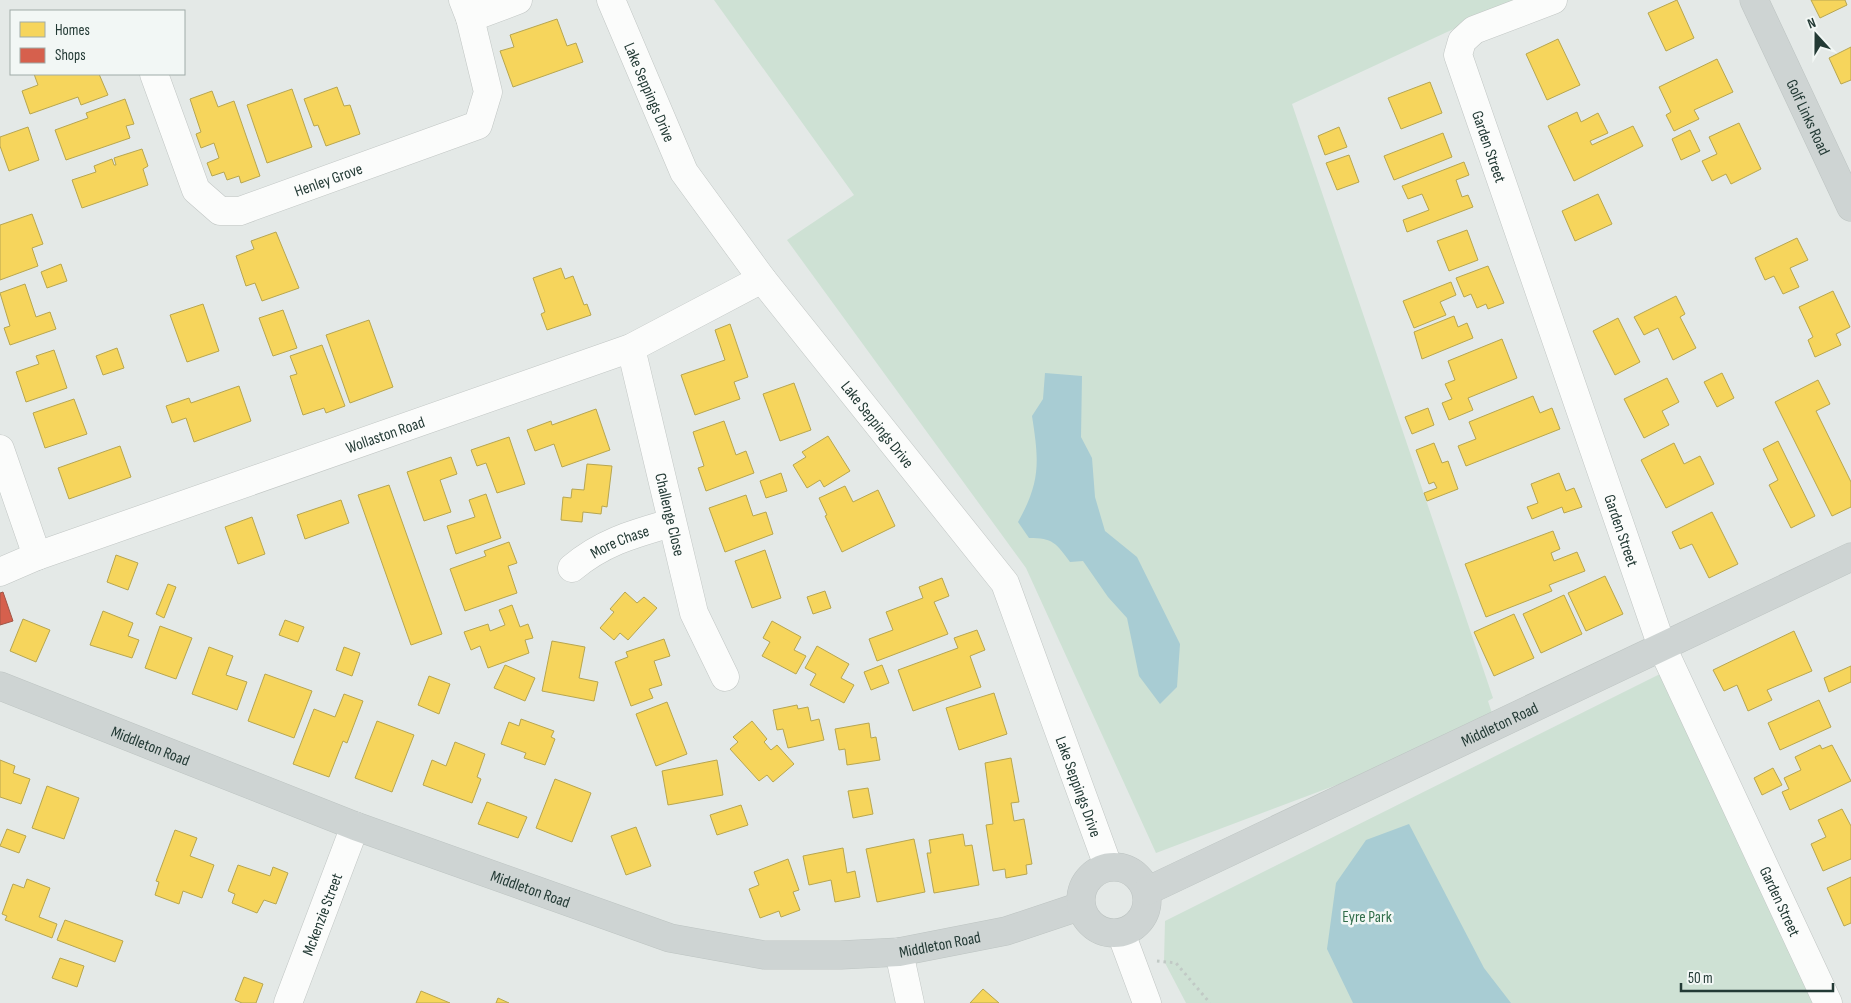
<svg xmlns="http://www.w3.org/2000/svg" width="1851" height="1003" viewBox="0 0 1851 1003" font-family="'Sofia Sans Condensed',sans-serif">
<rect width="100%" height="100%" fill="#e4e9e7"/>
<path fill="#cee1d4" d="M714,0H1516L1292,104L1493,698L1488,701L1496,725L1156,853L1026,568L787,240L854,195Z
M1664,672L1819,1003H1186L1164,961L1165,921Z"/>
<path fill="#a8ccd3" d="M1045,373L1082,376L1081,437L1092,458L1095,497L1105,531L1137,557L1180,644L1177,687L1160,704L1139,676L1127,618L1108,597L1083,561L1070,562C1056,543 1053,538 1029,538L1018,522C1041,481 1039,461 1032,416L1043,399Z
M1409,824L1484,968L1511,1003H1353L1327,949L1336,883L1366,840Z"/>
<path fill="#f6d55c" stroke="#b7a650" d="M1677,0L1694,38L1666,51L1648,13Z
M1811,0H1845L1847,5L1820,18Z
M557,19L567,46L576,43L583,62L513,87L500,51L514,47L510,35Z
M1558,39L1580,85L1547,100L1526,54Z
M1851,47V80L1841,84L1829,58Z
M1717,59L1733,92L1694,110L1699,119L1674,131L1666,115L1671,112L1659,87Z
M34,74H99L108,95L81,105L78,97L30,114L22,91L38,85Z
M1430,82L1442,113L1401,129L1388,98Z
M337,87L344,106L350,105L360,134L326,146L318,125L314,126L304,99Z
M292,89L312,147L267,163L247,105Z
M212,91L218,107L234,101L260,176L241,183L239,176L227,180L224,172L212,176L207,163L219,158L214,143L201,148L196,134L201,132L190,99Z
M125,99L134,124L126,126L130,138L66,160L55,130L88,118L86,113Z
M1577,112L1581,122L1598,113L1608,133L1590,141L1592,145L1633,126L1643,146L1574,181L1548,126Z
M1739,123L1761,169L1731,184L1726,174L1712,181L1702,161L1717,154L1709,137Z
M28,127L39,160L9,171L0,146V137Z
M1339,127L1347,147L1325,155L1318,136Z
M1690,130L1700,151L1681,160L1672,139Z
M1443,133L1452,157L1394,180L1384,156Z
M142,149L148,166L143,169L148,185L82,208L72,180L96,172L94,166L112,159L114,165H116L114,158Z
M1349,155L1359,182L1337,190L1326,163Z
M1464,162L1469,175L1456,180L1462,197L1468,195L1473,207L1407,232L1403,220L1429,210L1422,194L1408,199L1402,186Z
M1598,194L1612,224L1575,241L1562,211Z
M32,214L43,244L32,248L38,266L0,280V225Z
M1467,230L1478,260L1449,271L1437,241Z
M276,232L299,288L262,301L255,283L246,286L236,256L254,249L251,241Z
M1797,238L1808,260L1790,268L1799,287L1783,294L1774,276L1765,280L1755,258Z
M61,264L67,281L47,288L41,272Z
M1488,266L1504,303L1488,309L1486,304L1477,308L1471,294L1464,297L1456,278Z
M561,268L565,279L573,276L584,305L587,304L591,315L547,330L541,314L545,312L533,278Z
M1451,282L1456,295L1440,302L1446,315L1414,328L1403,301Z
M25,284L36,317L50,312L56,329L10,345L4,328L10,326L0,293Z
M1833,291L1850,327L1836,334L1841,345L1815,357L1808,340L1813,337L1799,307Z
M1676,296L1685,314L1680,317L1696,348L1673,360L1658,328L1644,335L1634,317Z
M203,304L219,351L187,362L170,315Z
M283,310L297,348L273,356L259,318Z
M1454,316L1458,327L1467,323L1473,338L1422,359L1414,332Z
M1618,318L1640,362L1615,375L1593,331Z
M369,320L393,387L350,403L326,335Z
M730,324L748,377L734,382L740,399L695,415L681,375L725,360L715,330Z
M1502,339L1517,378L1468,398L1473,410L1449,420L1442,403L1452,399L1445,384L1455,380L1448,361Z
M322,345L345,406L326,413L324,408L303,415L290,376L297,374L290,356Z
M117,348L124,368L103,375L96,356Z
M54,350L67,388L26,402L16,372L39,364L36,356Z
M1722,373L1734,398L1717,407L1704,382Z
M1667,378L1679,402L1662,411L1669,425L1644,438L1624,399Z
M1818,380L1830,404L1816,411L1851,482V507L1832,516L1775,402Z
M794,383L811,430L780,441L763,394Z
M239,386L251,421L194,442L186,418L172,423L166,406L189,398L191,403Z
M1533,396L1540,413L1552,408L1560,429L1466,466L1458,446L1476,439L1469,422Z
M74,399L87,434L45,448L33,413Z
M1428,408L1434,425L1412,434L1405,417Z
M596,409L610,450L562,467L554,444L535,451L527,430L551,421L552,425Z
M724,421L736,455L746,451L754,473L706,491L698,468L704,466L693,432Z
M828,436L850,471L824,487L820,480L807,488L793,465L806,457L802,452Z
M509,437L525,484L497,493L486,463L477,466L471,450Z
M1778,441L1815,516L1791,528L1769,485L1778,480L1763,449Z
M1434,443L1442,463L1448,461L1458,489L1427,501L1424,493L1437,488L1434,482L1429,484L1416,450Z
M1674,443L1684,464L1700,456L1714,484L1666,508L1641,460Z
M120,446L131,477L69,499L58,468Z
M451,457L457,474L440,480L451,512L424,521L407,472Z
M587,464L612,466L607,507L602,506L601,514L583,512L582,522L561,520L563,497L571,498L572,489L584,490Z
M781,473L787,491L766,498L760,481Z
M1559,473L1566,491L1574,488L1582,507L1564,513L1562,507L1532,519L1527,507L1538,503L1531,484Z
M389,485L442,634L411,645L358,495Z
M845,486L853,502L878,490L895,526L842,552L825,516L827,515L819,498Z
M486,494L501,538L456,554L447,526L475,517L469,500Z
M746,495L753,516L766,512L773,534L725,552L709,508Z
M341,500L349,523L305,539L297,515Z
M1712,512L1738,564L1709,578L1692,544L1680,549L1672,532Z
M252,517L265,554L238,564L225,527Z
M1553,531L1560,549L1551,553L1554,561L1577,552L1585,571L1549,585L1552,591L1486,617L1465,564Z
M509,542L517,563L508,566L517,593L465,611L450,569L486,556L484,551Z
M765,550L781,598L752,608L735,561Z
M116,555L138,563L128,590L107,582Z
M1605,576L1623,614L1586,631L1568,593Z
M942,578L949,596L934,602L948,634L877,661L869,639L893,630L886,612L923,598L919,587Z
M168,584L176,587L164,618L156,614Z
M825,591L831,608L813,614L807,597Z
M625,592L637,603L644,597L657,608L628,640L620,633L614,640L600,628L614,612L610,609Z
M1564,595L1582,634L1541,653L1523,614Z
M512,605L520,627L528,624L533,638L525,640L529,653L488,668L480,646L471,650L464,632L488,624L490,631L505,625L499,610Z
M103,611L133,623L128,636L139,640L132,658L90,645Z
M1514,614L1534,658L1494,676L1474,632Z
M23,619L50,630L36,662L10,651Z
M285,620L304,627L298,642L279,635Z
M772,621L801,637L794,650L806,656L796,674L762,656L770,642L763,638Z
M160,626L192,638L176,679L145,668Z
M977,630L985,650L970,656L981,687L913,711L898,670L958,648L954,638Z
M1794,631L1812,671L1767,690L1772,700L1748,711L1737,685L1724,691L1713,670Z
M664,639L670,656L654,661L662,685L649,689L653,698L631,706L615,662L628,657L626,652Z
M552,641L585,647L579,678L598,682L594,701L542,691Z
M817,646L849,664L841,678L854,685L844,703L810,685L816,674L805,668Z
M209,647L233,656L226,675L247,682L237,710L192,694Z
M344,647L360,653L352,676L336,670Z
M505,665L535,678L525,701L494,688Z
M882,665L889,683L871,690L864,672Z
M1851,666V682L1829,692L1824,678Z
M265,674L312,691L294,738L248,721Z
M429,676L450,684L439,714L418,705Z
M994,693L1007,734L959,750L946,708Z
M344,694L363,701L347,743L343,741L329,777L293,764L314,709L335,717Z
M1819,700L1831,727L1780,750L1768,723Z
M667,702L687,754L656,766L636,714Z
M797,705L798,709L808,707L811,721L819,719L824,740L788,748L783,729L777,730L773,710Z
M521,719L554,731L551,737L555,739L545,765L524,758L526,753L501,744L509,722L519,726Z
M377,721L414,735L392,792L355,778Z
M752,721L767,739L764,742L771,750L777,745L794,764L773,782L767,775L759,781L730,749L738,742L733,737Z
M869,723L871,738L876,737L880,760L847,765L845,749L839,750L835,729Z
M455,742L485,754L477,777L481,779L472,803L423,785L432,760L446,766Z
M1820,745L1822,749L1832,745L1851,781L1790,810L1782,792L1789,789L1784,778L1801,770L1795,757Z
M1011,758L1019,802L1011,803L1014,821L1024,819L1032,864L1026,865L1027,874L1006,878L1005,869L993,871L986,825L993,824L985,763Z
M0,760L15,766L13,773L30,779L21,804L0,797Z
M717,760L723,795L668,805L662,771Z
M1773,768L1782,785L1762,795L1754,778Z
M555,779L591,793L572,842L536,828Z
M47,786L79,798L64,839L32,828Z
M868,788L873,814L853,818L848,791Z
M487,802L527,817L518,838L478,824Z
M741,805L748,825L717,835L710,815Z
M1842,809L1851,826V859L1823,871L1811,844L1826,837L1818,820Z
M636,827L651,866L626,875L611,836Z
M7,829L26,836L19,853L0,846Z
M175,830L197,838L190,856L214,865L202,898L183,891L179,904L155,895L159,882L156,881Z
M963,834L965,846L972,845L979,885L934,893L927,853H931L929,840Z
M914,839L925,892L877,902L866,849Z
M843,848L847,873L855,871L860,897L835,902L831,880L809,885L803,856Z
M788,859L799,890L793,892L800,910L781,917L779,911L760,918L749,889L759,885L754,872Z
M238,865L270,876L273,867L288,873L276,904L264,900L257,913L232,903L235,894L228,891Z
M1851,877V923L1844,926L1827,888Z
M27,879L50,888L39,917L57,924L52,938L5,920L7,916L2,914L13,884L24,888Z
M65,920L123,941L115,962L57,940Z
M60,958L84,966L77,987L52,978Z
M244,977L263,984L256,1003H242L235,1000Z
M983,989L999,1003H970Z
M421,991L450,1003H416Z
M498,998L509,1003H496Z"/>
<path fill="#d6604d" stroke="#a05546" d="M3,592L13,621L0,625V593Z"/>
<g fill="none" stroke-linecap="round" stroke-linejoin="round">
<defs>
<g id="minor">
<path id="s1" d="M611,0L684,172L762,279L1005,583L1108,866"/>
<path id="s2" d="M1553,0L1474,30L1462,41L1458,55L1662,647L1828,1003"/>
<path d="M470,18L518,0"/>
<path id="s3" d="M154,74L196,190L220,211H240L478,125L488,92L470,18L463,0"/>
<path id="s4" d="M631,348L694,613L725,677"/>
<path d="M0,449L37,556"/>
<path id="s5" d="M572,568C603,542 633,534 671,523"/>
<path id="s6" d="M0,572L37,556L631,348L762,279"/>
<path d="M1121,933L1147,1003"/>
<path d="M899,952L910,1003"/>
<path id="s7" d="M288,1003L355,826"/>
</g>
<g id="major">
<path id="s8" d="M1754,0L1851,207"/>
<path id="s9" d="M0,686L355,826L670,938L764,955H841L899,952L1006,931L1081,906"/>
<circle cx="1114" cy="900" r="33"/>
<path id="s10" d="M1147,891L1851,557"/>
</g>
</defs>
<use href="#minor" stroke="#c1c6c4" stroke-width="29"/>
<use href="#major" stroke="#bdc4c2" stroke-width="29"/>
<path stroke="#c1c9c5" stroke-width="3" stroke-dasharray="2.5 4" stroke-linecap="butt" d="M1157,961L1176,963L1210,1003"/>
<use href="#minor" stroke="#fbfcfb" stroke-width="28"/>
<use href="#major" stroke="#ced4d3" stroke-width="28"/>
</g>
<g text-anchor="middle" stroke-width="5" stroke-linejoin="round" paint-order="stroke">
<g font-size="16" fill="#233a35" stroke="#f2f7f5">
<text dy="6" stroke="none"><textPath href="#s1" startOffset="100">Lake Seppings Drive</textPath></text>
<text dy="6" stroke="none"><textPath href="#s8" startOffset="129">Golf Links Road</textPath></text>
<text dy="6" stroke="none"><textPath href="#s2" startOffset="212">Garden Street</textPath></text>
<text dy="6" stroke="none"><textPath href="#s3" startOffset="269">Henley Grove</textPath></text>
<text dy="6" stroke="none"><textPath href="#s1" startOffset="505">Lake Seppings Drive</textPath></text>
<text dy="6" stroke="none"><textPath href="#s6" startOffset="409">Wollaston Road</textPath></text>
<text dy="6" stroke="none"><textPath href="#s4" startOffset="171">Challenge Close</textPath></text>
<text dy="6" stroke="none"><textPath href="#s2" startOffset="618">Garden Street</textPath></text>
<text dy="6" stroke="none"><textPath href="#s5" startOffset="55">More Chase</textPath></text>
<text dy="6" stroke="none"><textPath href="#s10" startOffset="390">Middleton Road</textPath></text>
<text dy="6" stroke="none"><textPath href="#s9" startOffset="162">Middleton Road</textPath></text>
<text dy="6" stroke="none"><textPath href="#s1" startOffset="925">Lake Seppings Drive</textPath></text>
<text dy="6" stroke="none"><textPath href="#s9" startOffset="568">Middleton Road</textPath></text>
<text dy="6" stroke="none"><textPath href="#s2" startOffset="1022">Garden Street</textPath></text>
<text dy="6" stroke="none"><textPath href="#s7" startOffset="95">Mckenzie Street</textPath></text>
<text dy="6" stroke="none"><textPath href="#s9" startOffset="988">Middleton Road</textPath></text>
</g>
<g font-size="16" fill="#316d4a" stroke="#f2f7f5">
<text x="1367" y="922">Eyre Park</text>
</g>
</g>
<rect x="10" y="10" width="175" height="65" fill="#f2f7f5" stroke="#9faba8"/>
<rect x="20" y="22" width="25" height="15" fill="#f6d55c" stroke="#9faba8"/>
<text x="55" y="35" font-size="15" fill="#233a35">Homes</text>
<rect x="20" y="48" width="25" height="15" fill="#d6604d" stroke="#9faba8"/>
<text x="55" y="60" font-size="15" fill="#233a35">Shops</text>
<g transform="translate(1816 35) rotate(339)" stroke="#f2f7f5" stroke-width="4" paint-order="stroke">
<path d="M0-4L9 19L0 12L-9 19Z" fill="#233a35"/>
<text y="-8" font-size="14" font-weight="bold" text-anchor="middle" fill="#233a35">N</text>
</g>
<path d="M1681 983v8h152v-8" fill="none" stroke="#233a35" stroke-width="2.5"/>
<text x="1688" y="983" font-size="15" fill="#233a35" stroke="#f2f7f5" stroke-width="4" paint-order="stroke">50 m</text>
</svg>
